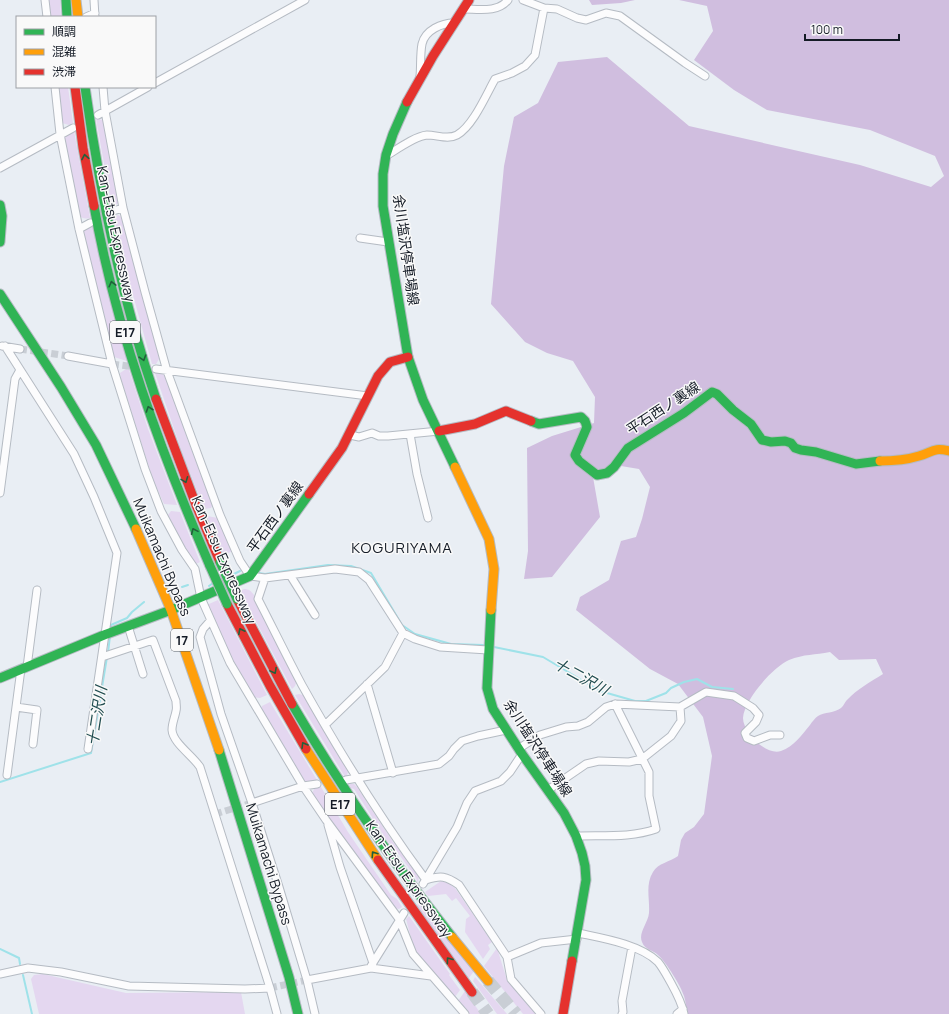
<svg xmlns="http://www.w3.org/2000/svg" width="949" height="1014" viewBox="0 0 949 1014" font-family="Manrope,'Noto Sans JP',sans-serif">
<rect width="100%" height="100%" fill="#e9eef4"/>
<path fill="#e4d7f0" d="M48,0H60L61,17H50Z
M57,87H68L73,123L69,125L62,123Z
M96,119L104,120L118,199V203L112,208Z
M74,131L90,218C86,219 82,219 79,215L64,137Z
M118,215L123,218L161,356L156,364H152L125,266L114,217Z
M92,226L127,361L114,357L83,233L85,230Z
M126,369L129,370L148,429L177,505L164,504L153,480L121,379L120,373Z
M155,373L166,375L188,441L213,504L211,508L204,509L183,455Z
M171,511L180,512L200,562L194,565L168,518V515Z
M207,516L218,518L233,551L223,555Z
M244,589C249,589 251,591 254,595L297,680L295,686L292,689L247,605L240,591Z
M218,600L267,695L260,698L253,697C236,668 221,638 208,606L209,604Z
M299,694L303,695L310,705L348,772L347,775L345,777L295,695Z
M270,702L317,780L307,782L302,779L261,711L262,706Z
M349,784H354L357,787L393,842L409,862L419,876L418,883L416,878L398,853L386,839L354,789L351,788Z
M316,787H321L348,832L391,895L397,899L402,907L399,909L394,908L312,794L314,789Z
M441,881L448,883L455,888L492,942L488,945L490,949L483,959L465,932L466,919L470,916L456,898L452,901L446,894L428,896L425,892Z
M418,903L474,971L469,978L417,906Z
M409,916L450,974L449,975L460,990L455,997L415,953L406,919Z
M497,948L507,980L537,1014H523L484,966Z
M43,974L126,993L241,992L245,1014H39L31,979L34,975Z
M475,977L507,1014H497L473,981Z
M465,991L481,1014H469L458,1001Z"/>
<path fill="#d0bedf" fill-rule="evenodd" d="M589,0H635L621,3L592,5Z
M679,0H949V1014H687C686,1008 686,1002 684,996C681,986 666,962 658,955C653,950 645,950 642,942C638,933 648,923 649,913C650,899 645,885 653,872C658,863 670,862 678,856L681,840L685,833L694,827L704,814L712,756L703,717L678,684L650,669L576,610L580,597L609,580L621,541L636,537L642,519L650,487L639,469L621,466L593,477L600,517L552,577L524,579L528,551L527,448L552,436L594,423L595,397L573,361L547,353L525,342L491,304L504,166L514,117L538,103L558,62L607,57L689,126L860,165L931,187L944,176L935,156L870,130L767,110L734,90L694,60L713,31L707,6ZM830,652L839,660L876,659L883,674C872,681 856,690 848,699C845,701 844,706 841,708C835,713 824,712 818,716C815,718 812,722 810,725C801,736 794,746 781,751C766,756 743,732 743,718C744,700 773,667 789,660C804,654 815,655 830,652Z"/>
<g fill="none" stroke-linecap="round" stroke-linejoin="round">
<path stroke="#9fe2e9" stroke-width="2" d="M259,573L265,574L328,565L351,566L371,573L402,625L415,634L451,644L483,645
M232,575L240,571
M209,586L213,583
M182,587L188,585
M111,629V625L127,618L132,612L144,602
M494,647L543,657L600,691L635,701H646L666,693L671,688L684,682L697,679L712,687L733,689
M108,653L110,636
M0,782L91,753L107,657
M0,949L19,958L20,964
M23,975L32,1014"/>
<path stroke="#c9ced5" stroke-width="7" stroke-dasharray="7 3.5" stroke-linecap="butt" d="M20,349L68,356
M112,364L136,367
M215,814L252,803
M270,988L307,980"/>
<path stroke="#c9ced5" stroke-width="13" stroke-dasharray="13 6" stroke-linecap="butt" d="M488,981L516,1014
M472,992L488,1014"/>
<defs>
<path id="street" d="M45,0L47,17
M94,0L95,17
M523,0L544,8L557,9L577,18L586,20L606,13L620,16L685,63L705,76
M464,9C478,9 498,13 508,0
M86,17L95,13
M420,76C421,66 420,54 422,44C425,30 442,23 454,23
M155,83L305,0
M55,87L60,134L79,229L112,364L145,469L161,511L182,550L195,569L201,598L230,663L303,786L326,820L399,919L413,954L465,1014
M103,87L105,111L123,208L145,292L167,371L220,515L240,561L250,576L265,578L335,569L359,572L369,580L403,633L415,639L440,647L488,650
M98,115L148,87
M386,156C396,150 415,136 427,135C437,135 448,140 457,135C473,126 486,95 495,79L512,73L525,66L535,55L544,8
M0,168L73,128
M113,211L123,208
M79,229L90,223
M360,238L388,242
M2,346L20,349
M5,346L74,454L94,497L117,553L88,749
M68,356L112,364
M156,369L368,396
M410,434L417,474L428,518
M350,435L359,437L372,433L379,436H388L439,431
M0,493L15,379L20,370
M290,575L315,615
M265,578L258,599C273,628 287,657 302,685C340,753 380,818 426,880
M210,621L203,629L200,637L221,714L252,803L279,887L307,980L315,1014
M128,626L143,674
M102,657L153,640L176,701C176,705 177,708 176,711C175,717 172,723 172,730C173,743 192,755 200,767L270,988L277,1014
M27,667L37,590
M367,684L393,773
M16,707L37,710L33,744
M325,725L385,667L403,633
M518,749L540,735L566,727L578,726L588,722L606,707L615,704L680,707L706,692L734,696L753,708L759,715L756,722L745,733L747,738L754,741L770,735H780
M7,775L21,669
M346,780L439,764L449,756L454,749L462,741L478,736L506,730
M548,790L586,764L599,761L629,762L642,759L671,736L681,721L680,707
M252,803L303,786L317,784
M328,825L340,867L373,963
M576,836C602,835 631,838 656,829L649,796V772L615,704
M426,880C441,875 446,876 459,885L507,957L511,979L541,1014
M423,884L457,827L467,803L475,791L501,781L510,772L522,754
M578,933C601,938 640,944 658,962C663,968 667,976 671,983C676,992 682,1003 684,1014
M507,957L541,943L577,939
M371,966L404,913
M0,974L28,968L61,972L129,986L245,989L270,988
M307,980L371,968L431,976
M622,1014L623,1012L622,1001L632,947
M677,1014L683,1009"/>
<path id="fast" d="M66,0L67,17
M85,87C100,193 121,298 156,399
M407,102L393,134L386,155L383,174V206L408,357L423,400L455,467
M0,205L2,216L0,242
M94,206C116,330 160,450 210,566
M0,294L61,387L96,445L136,529
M531,421L539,424L581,417L585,421L587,427L575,455L579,461L597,475L607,473L614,467L628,448L684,413L712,392L717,394L733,410L751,424L762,440L771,442L785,441L791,443L795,448L801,450L816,452L856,464L880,461
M491,610L487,688L493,709L522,754L564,813L576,836L582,853L585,866L586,880L572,961
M0,678L104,635L171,610L250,576L309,494
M292,704C340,786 393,863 452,937
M219,750L289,977L298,1014"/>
<path id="slow" d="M76,0L78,17
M880,461C893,461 906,460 919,456C933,452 933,447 949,451
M455,467L489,539L494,569L491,610
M136,529L171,610L219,750
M306,749L378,860
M452,937L488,981"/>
<path id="jam" d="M75,87L83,148L94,206
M407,102L433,56L469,0
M156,399L196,505L220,562
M439,431L475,424L506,411L531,421
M309,494L342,448L378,376L390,362L408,357
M237,599L292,704
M227,604L270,686L306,749
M378,860L472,992
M563,1014L572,961"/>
</defs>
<use href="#street" stroke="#b5bbc3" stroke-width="9"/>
<use href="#fast" stroke="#b5bbc3" stroke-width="11"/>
<use href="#slow" stroke="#b5bbc3" stroke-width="11"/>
<use href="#jam" stroke="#b5bbc3" stroke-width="11"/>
<use href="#street" stroke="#fcfcfd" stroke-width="7"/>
<use href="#fast" stroke="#30b455" stroke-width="9"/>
<use href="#slow" stroke="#ff9f0a" stroke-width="9"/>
<use href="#jam" stroke="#e5322d" stroke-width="9"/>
<defs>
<path id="fast-bridge" d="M220,562L237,599
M210,566L227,604"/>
</defs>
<use href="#fast-bridge" stroke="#b5bbc3" stroke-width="11" stroke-linecap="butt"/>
<use href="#fast-bridge" stroke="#30b455" stroke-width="9"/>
</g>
<defs><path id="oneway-chevron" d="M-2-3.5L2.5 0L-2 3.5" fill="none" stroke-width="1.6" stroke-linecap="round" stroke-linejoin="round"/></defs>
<g stroke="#21603b">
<use href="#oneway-chevron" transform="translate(85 157) rotate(-100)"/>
<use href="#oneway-chevron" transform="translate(112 284) rotate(-104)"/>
<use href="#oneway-chevron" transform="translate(143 358) rotate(73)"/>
<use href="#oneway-chevron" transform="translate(149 409) rotate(-109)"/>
<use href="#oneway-chevron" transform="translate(185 480) rotate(69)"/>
<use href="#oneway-chevron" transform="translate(194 531) rotate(-114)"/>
<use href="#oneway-chevron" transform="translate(241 631) rotate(-117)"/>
<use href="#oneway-chevron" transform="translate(274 671) rotate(62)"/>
<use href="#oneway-chevron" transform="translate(304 745) rotate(-121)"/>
<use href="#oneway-chevron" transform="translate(374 854) rotate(-124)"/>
<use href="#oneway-chevron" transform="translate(449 960) rotate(-126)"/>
</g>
<g text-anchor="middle" stroke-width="3" stroke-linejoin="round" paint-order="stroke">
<g fill="#f9f9f9" stroke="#595e65" stroke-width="1">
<rect x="110" y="321" width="30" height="22" rx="3"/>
<rect x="171" y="629" width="22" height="22" rx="3"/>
<rect x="325" y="793" width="30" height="22" rx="3"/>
</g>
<g font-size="13" font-weight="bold" fill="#141b26">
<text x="125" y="337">E17</text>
<text x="182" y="645">17</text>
<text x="340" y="809">E17</text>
</g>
<g font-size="14" fill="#141b26" stroke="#f9f9f9">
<text transform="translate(116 234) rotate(78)" y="5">Kan-Etsu Expressway</text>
<text transform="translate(406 250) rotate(82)" y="5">余川塩沢停車場線</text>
<text transform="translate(663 408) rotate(-33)" y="5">平石西ノ裏線</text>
<text transform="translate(275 517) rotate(-54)" y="5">平石西ノ裏線</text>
<text transform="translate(162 557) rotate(67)" y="5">Muikamachi Bypass</text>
<text transform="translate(224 560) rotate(66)" y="5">Kan-Etsu Expressway</text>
<text transform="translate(538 748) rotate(57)" y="5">余川塩沢停車場線</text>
<text transform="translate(269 864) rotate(73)" y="5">Muikamachi Bypass</text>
<text transform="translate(409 879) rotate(55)" y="5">Kan-Etsu Expressway</text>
</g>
<g font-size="15" letter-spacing="1" fill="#141b26" stroke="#f9f9f9">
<text x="402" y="553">KOGURIYAMA</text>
</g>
<g font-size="15" font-style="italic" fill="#204c4f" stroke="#f9f9f9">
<text transform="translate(581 677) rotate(29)" y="5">十二沢川</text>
<text transform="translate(97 716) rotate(-81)" y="5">十二沢川</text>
</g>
</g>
<rect x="16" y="16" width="140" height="72" fill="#f9f9f9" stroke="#9da0a5"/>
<rect x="24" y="29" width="20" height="6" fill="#30b455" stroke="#9da0a5"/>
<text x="52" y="36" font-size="12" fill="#141b26">順調</text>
<rect x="24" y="49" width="20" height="6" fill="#ff9f0a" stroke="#9da0a5"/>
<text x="52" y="56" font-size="12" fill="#141b26">混雑</text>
<rect x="24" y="69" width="20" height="6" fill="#e5322d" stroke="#9da0a5"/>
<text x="52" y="76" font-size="12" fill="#141b26">渋滞</text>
<path d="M805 34v6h94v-6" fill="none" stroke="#141b26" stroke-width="2"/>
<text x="811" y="34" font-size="12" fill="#141b26" stroke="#f9f9f9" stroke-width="3" paint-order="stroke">100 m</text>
</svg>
